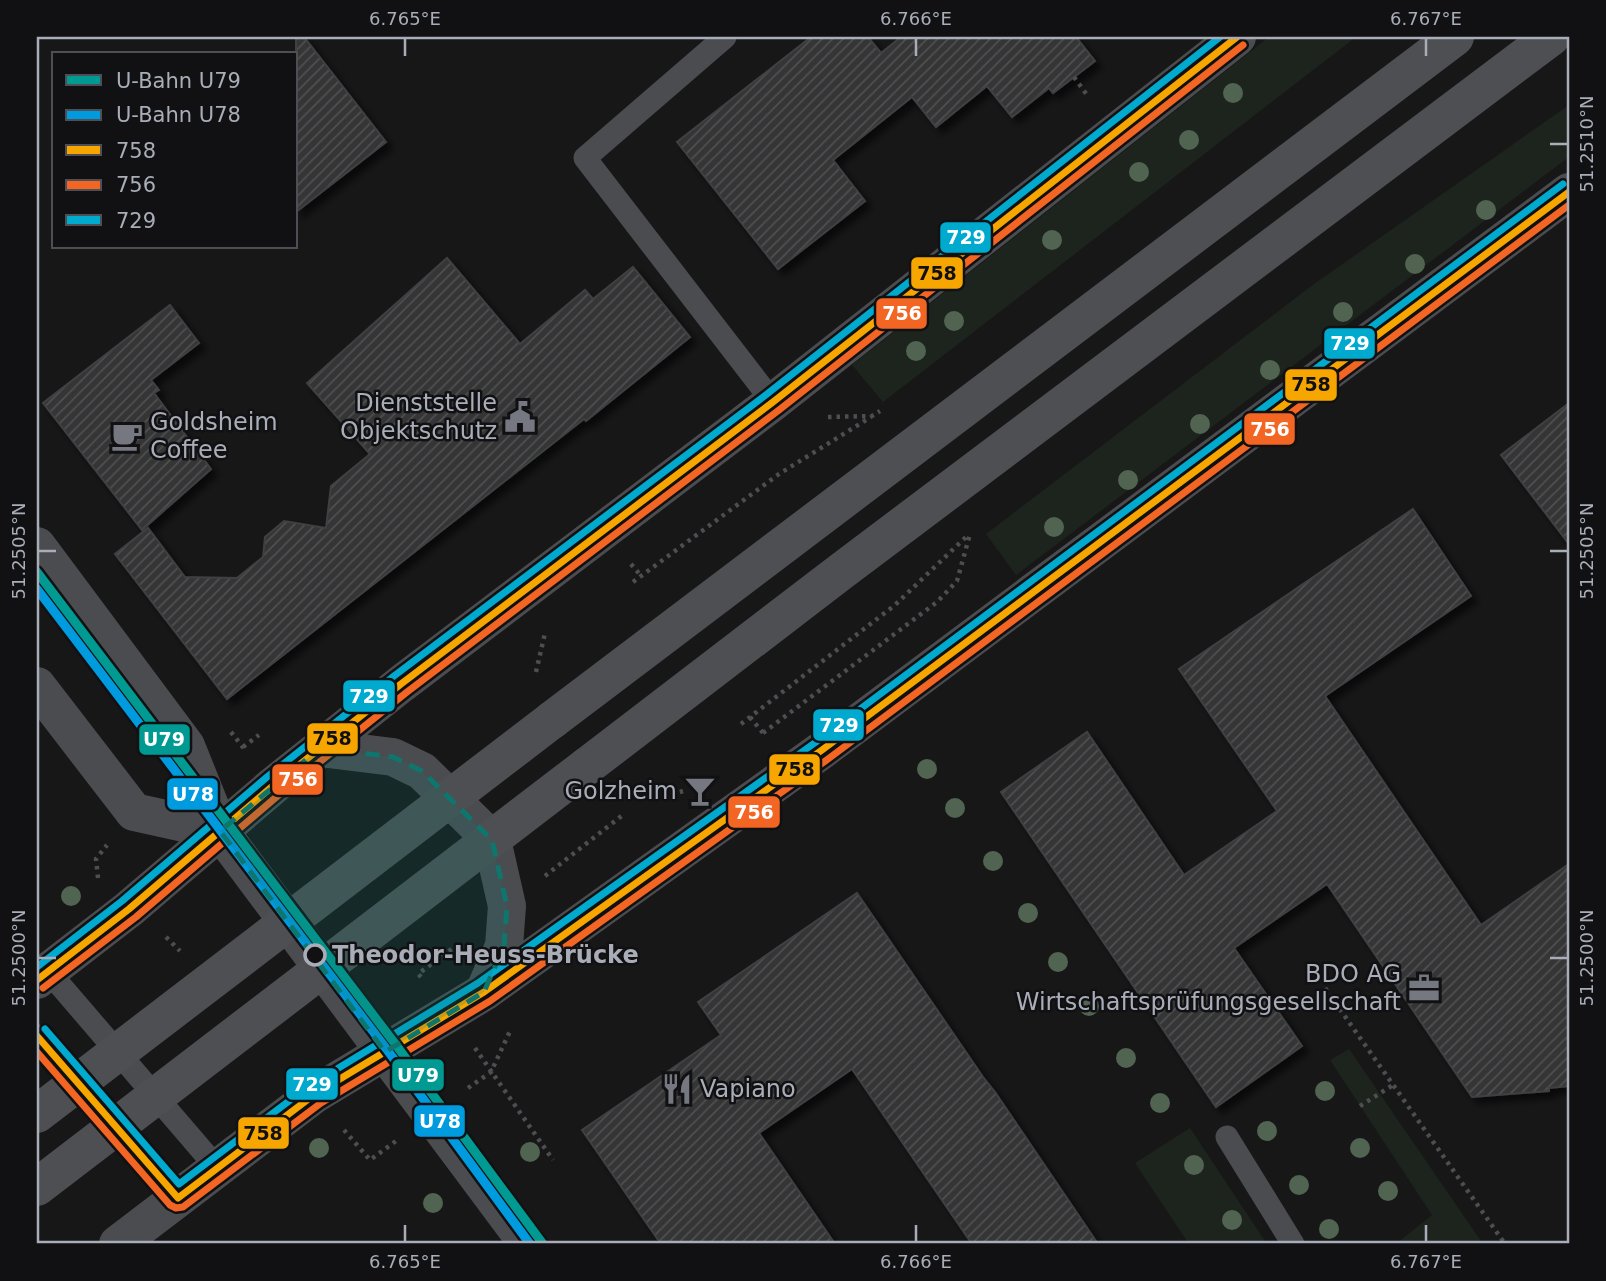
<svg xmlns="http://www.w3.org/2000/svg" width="1606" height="1281" viewBox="0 0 1606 1281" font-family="'DejaVu Sans',sans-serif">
<defs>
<pattern id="building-hatch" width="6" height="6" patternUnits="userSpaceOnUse" patternTransform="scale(1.75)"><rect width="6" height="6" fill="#353536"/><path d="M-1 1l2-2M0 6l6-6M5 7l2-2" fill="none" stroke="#4f5051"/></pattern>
<filter id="shadow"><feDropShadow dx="6" dy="6" stdDeviation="3.5" flood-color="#0009"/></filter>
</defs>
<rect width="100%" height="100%" fill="#171717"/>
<path fill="#1d241e" d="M1269,37H1356L883,402L852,365Z
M1569,105V157L1016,575L986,534L1314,284Z
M1349,1049L1483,1244H1396L1432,1215L1330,1060Z
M1190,1128L1267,1244H1189L1135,1163Z"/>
<path fill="url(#building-hatch)" stroke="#3f4043" stroke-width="2" filter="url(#shadow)" d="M296,37H304L386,142L296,212Z
M811,37H868L881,53L901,37H1076L1095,61L1053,93L1049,88L1012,117L987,86L936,127L912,97L833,160L865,201L778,269L677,142Z
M447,258L520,344L585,290L593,299L633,267L690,337L586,421L584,419L227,699L115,554L148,528L185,577L237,578L263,557L265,537L284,521L326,528L331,486L370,454L307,383Z
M170,305L199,343L151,380L159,390L154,393L211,469L142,530L43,403Z
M1569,403V544L1501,455Z
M1413,509L1471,596L1325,696L1481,925L1569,864V1086L1549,1088V1091L1472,1097L1327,884L1234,948L1302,1046L1216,1107L1001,792L1087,732L1184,875L1277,811L1179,669Z
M857,893L983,1077L995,1092L1098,1244H972L852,1069L759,1133L835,1244H661L582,1130L721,1035L698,1002Z"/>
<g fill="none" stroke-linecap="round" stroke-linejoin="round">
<path stroke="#4d4e52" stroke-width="4.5" stroke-dasharray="3.5 5" stroke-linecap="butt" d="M1074,77L1087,95
M828,417L872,416L880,411
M631,564L642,577
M633,582L779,474L871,417
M536,672L545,633
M750,717L763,733
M741,724L895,605L966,537
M231,732L245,750
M763,733L937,602L957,581L970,534
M243,747L259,735
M629,793C648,791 665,797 683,791
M545,876L624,814
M98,878L96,859L107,845
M166,937L180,951
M421,977L418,974L453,948
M1325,988L1505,1244
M475,1048L553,1160
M468,1088L491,1072L511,1029
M1360,1106L1393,1085
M344,1130L370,1160L396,1141"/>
<path stroke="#4b4c50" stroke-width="23" d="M725,37L585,158L773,402
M48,971L218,1169
M37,1036L178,1198
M1227,1137L1293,1244"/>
<path stroke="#4b4c50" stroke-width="38" d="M37,546L186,746L220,831L528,1244
M37,686L134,812L220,831
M320,748L393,757L422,771L492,840L507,906L504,946L484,992
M37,980L129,909L274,785L401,684L773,402L1237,37
M118,1244L315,1094L484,992L822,750L1569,192"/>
<path stroke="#4d4f52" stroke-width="38" d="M552,720L1455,37
M587,766L839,573L1551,37"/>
<path stroke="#4d4f52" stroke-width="38" d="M37,1114L552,720
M37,1187L587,766"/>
<defs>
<path id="bus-1" d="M37,980L129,909L274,785L401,684L773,402L1237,37
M37,1036L178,1198L315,1094L484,992L822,750L1569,192"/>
<path id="bus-2" d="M43,988L136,917L281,793L407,692L779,410L1243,45
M37,1052L170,1205L176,1208L183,1207L321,1103L490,1001L828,759L1569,205"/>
<path id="bus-3" d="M37,967L122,901L267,777L394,676L767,394L1220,37
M45,1029L179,1184L309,1086L478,983L816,742L1563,184"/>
</defs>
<use href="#bus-1" stroke="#111113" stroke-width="12"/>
<use href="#bus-2" stroke="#111113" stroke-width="12"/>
<use href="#bus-3" stroke="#111113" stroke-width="12"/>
<use href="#bus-1" stroke="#f7a600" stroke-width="7"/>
<use href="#bus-2" stroke="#f26522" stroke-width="7"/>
<use href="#bus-3" stroke="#00a9ce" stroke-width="7"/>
<defs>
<path id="metro-1" d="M37,572L396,1045L543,1244"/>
<path id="metro-2" d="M37,589L388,1051L530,1244"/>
</defs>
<use href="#metro-1" stroke="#111113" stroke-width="14"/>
<use href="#metro-2" stroke="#111113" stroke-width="14"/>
<use href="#metro-1" stroke="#009a93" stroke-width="9"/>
<use href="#metro-2" stroke="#009adf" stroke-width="9"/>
</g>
<g fill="#506451">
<circle cx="1233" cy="93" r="10"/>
<circle cx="1189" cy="140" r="10"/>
<circle cx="1139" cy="172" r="10"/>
<circle cx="1486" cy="210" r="10"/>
<circle cx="1052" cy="240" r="10"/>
<circle cx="1415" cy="264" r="10"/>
<circle cx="1343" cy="312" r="10"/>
<circle cx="954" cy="321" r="10"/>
<circle cx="916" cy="351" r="10"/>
<circle cx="1270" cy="370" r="10"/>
<circle cx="1200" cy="424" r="10"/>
<circle cx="1128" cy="480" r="10"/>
<circle cx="1054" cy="527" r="10"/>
<circle cx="927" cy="769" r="10"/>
<circle cx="955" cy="808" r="10"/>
<circle cx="993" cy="861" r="10"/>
<circle cx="71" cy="896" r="10"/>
<circle cx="1028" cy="913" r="10"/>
<circle cx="1058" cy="962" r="10"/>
<circle cx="1089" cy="1006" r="10"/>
<circle cx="1126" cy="1058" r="10"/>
<circle cx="1325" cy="1091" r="10"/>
<circle cx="1160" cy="1103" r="10"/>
<circle cx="1267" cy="1131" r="10"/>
<circle cx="319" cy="1148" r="10"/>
<circle cx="1360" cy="1148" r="10"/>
<circle cx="530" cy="1152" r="10"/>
<circle cx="1194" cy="1165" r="10"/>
<circle cx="1299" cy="1185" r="10"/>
<circle cx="1388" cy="1191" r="10"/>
<circle cx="433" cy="1203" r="10"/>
<circle cx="1232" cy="1220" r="10"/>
<circle cx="1329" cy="1229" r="10"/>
</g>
<path fill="#0f766e" fill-opacity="0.2" stroke="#0f766e" stroke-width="5" stroke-dasharray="14 9" stroke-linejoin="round" d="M320,748L393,757L422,771L492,840L507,906L504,946L484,992L385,1052L220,831Z"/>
<path fill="none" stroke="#a8adb8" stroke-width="2.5" d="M405,38V56M916,38V56M1426,38V56M1550,144H1568M38,551H56M1550,551H1568M38,958H56M1550,958H1568M405,1225V1242M916,1225V1242M1426,1225V1242"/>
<defs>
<symbol id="civic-bare" viewBox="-9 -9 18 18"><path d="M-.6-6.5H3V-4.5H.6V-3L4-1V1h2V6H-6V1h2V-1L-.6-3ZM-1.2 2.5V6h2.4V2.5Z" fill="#757880" stroke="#111113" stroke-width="2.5" paint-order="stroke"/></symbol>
<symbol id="cafe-bare" viewBox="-9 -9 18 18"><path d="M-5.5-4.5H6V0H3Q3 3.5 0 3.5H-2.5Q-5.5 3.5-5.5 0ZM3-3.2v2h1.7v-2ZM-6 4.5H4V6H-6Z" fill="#757880" stroke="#111113" stroke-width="2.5" paint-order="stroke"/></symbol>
<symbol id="bar-bare" viewBox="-9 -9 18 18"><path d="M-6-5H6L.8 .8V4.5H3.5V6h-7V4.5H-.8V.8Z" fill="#757880" stroke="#111113" stroke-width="2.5" paint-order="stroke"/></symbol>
<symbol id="office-bare" viewBox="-9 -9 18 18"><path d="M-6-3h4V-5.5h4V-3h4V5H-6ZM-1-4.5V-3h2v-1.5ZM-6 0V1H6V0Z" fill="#757880" stroke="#111113" stroke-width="2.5" paint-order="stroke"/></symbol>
<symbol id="restaurant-bare" viewBox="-9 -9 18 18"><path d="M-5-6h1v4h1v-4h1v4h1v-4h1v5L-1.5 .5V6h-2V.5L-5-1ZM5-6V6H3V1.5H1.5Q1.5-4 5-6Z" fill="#757880" stroke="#111113" stroke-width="2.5" paint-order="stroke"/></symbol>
</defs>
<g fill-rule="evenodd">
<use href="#civic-bare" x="498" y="395" width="44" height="44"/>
<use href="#cafe-bare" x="105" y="414" width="44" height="44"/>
<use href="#bar-bare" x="678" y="769" width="44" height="44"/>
<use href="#office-bare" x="1402" y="966" width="44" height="44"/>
<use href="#restaurant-bare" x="655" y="1067" width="44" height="44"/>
</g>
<circle fill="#111113" stroke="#a8adb8" stroke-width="3.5" cx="315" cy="955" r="10"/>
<g text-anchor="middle" stroke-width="5" stroke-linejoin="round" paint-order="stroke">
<g font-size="24" fill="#a8adb8" stroke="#111113" text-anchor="end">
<text x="497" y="411">Dienststelle<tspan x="497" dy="28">Objektschutz</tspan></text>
<text x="150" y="430" text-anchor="start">Goldsheim<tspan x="150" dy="28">Coffee</tspan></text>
<text x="677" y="799">Golzheim</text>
<text x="1401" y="982">BDO AG<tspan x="1401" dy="28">Wirtschaftsprüfungsgesellschaft</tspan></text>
<text x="700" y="1097" text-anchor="start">Vapiano</text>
</g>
<g font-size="24" font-weight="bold" fill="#a8adb8" stroke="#111113" text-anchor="start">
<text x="332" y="963">Theodor-Heuss-Brücke</text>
</g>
</g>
<g stroke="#111113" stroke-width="2.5">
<rect x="939" y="221" width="53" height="33" rx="7" fill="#00a9ce"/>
<rect x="910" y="256" width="54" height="34" rx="7" fill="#f7a600"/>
<rect x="875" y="297" width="53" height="33" rx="7" fill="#f26522"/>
<rect x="1323" y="327" width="53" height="33" rx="7" fill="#00a9ce"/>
<rect x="1284" y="368" width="54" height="34" rx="7" fill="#f7a600"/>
<rect x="1243" y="412" width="53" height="34" rx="7" fill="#f26522"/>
<rect x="342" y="679" width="54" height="34" rx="7" fill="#00a9ce"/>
<rect x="812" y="708" width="53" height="34" rx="7" fill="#00a9ce"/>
<rect x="306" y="722" width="53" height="33" rx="7" fill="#f7a600"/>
<rect x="138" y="723" width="53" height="33" rx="7" fill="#009a93"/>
<rect x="768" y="753" width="53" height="33" rx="7" fill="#f7a600"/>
<rect x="271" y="763" width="53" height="33" rx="7" fill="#f26522"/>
<rect x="166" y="777" width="53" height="34" rx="7" fill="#009adf"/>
<rect x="727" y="795" width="54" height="34" rx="7" fill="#f26522"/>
<rect x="391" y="1058" width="54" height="34" rx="7" fill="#009a93"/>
<rect x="285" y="1067" width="54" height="34" rx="7" fill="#00a9ce"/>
<rect x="413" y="1104" width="53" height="34" rx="7" fill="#009adf"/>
<rect x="237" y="1116" width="53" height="34" rx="7" fill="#f7a600"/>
</g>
<g font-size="19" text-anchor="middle" font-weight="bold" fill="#fff">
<text x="966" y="244">729</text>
<text x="902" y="320">756</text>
<text x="1350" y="350">729</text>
<text x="1270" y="436">756</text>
<text x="369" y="703">729</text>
<text x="839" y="732">729</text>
<text x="164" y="746">U79</text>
<text x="298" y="786">756</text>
<text x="193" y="801">U78</text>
<text x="754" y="819">756</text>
<text x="418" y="1082">U79</text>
<text x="312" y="1091">729</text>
<text x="440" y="1128">U78</text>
</g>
<g font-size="19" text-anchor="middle" font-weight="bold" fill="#111">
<text x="937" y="280">758</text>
<text x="1311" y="391">758</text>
<text x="332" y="745">758</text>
<text x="795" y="776">758</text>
<text x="263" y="1140">758</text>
</g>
<rect width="1606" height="1281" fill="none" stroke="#111113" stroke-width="77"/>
<rect x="52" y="52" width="245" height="196" fill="#111113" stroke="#4d4f55" stroke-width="2"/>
<rect x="66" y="75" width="35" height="10" fill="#009a93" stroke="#4d4f55" stroke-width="2"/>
<text x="116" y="88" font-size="21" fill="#a8adb8">U-Bahn U79</text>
<rect x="66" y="110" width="35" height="10" fill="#009adf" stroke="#4d4f55" stroke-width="2"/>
<text x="116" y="122" font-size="21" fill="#a8adb8">U-Bahn U78</text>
<rect x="66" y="145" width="35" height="10" fill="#f7a600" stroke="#4d4f55" stroke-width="2"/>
<text x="116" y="158" font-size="21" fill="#a8adb8">758</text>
<rect x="66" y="180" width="35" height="10" fill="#f26522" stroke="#4d4f55" stroke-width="2"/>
<text x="116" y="192" font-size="21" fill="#a8adb8">756</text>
<rect x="66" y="215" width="35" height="10" fill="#00a9ce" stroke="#4d4f55" stroke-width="2"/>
<text x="116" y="228" font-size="21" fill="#a8adb8">729</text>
<rect x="38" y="38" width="1530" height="1204" fill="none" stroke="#a8adb8" stroke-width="2.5"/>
<g font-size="18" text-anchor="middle" fill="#a8adb8">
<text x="405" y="25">6.765°E</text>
<text x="916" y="25">6.766°E</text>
<text x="1426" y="25">6.767°E</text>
<text transform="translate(1587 144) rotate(-90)" y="6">51.2510°N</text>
<text transform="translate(19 551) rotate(-90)" y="6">51.2505°N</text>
<text transform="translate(1587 551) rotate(-90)" y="6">51.2505°N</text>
<text transform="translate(19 958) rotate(-90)" y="6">51.2500°N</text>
<text transform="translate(1587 958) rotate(-90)" y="6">51.2500°N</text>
<text x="405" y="1268">6.765°E</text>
<text x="916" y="1268">6.766°E</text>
<text x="1426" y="1268">6.767°E</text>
</g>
</svg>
